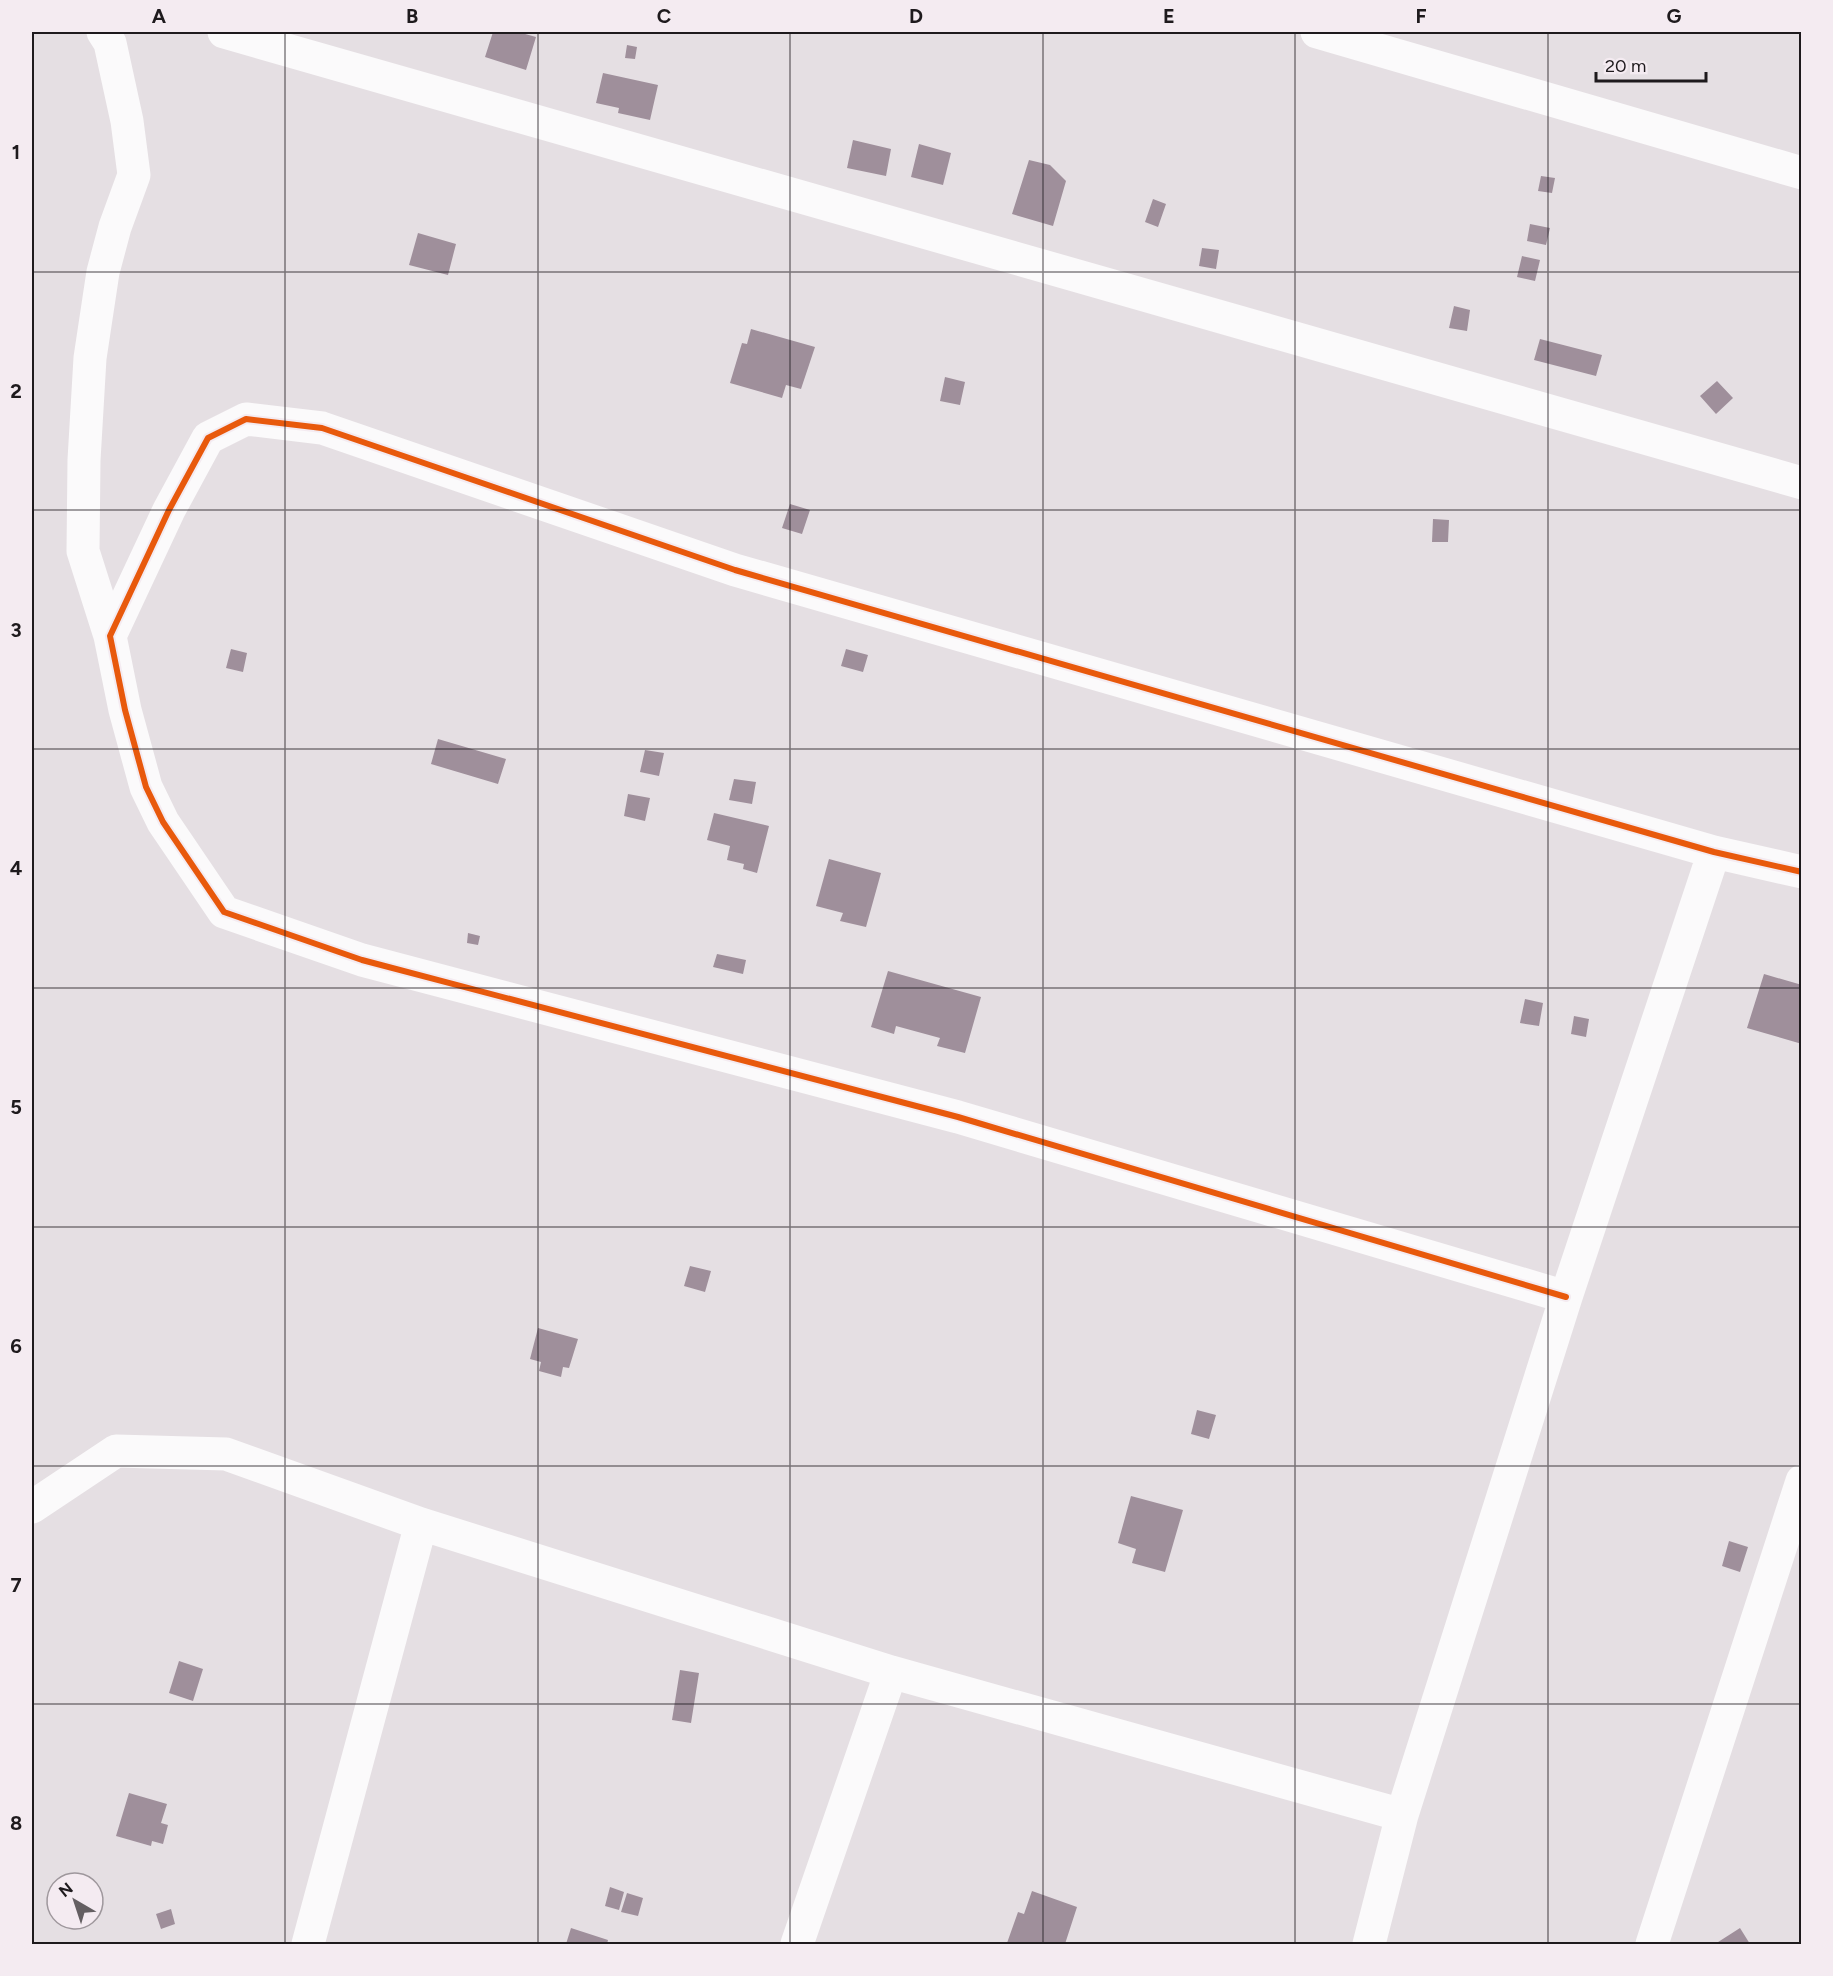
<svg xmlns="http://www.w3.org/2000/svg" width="1833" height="1976" viewBox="0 0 1833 1976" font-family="Figtree,sans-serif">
<rect width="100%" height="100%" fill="#e5dfe3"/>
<path fill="#9f8f9b" d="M493,32H518L536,37L526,70L485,57Z
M627,45L637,47L635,59L625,58Z
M603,73L658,85L650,120L618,113L619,108L596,103Z
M853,140L891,149L886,176L847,168Z
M919,144L951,153L943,185L911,177Z
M1029,160L1050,165L1066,181L1053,226L1012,214Z
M1541,176L1555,178L1552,193L1538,191Z
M1153,199L1166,204L1158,227L1145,222Z
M1530,224L1550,228L1546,245L1527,241Z
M418,233L456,244L448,275L409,265Z
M1202,248L1219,250L1216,269L1199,266Z
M1522,256L1540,260L1535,281L1517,277Z
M1454,306L1470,310L1467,331L1449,328Z
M751,329L815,347L801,389L786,385L782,398L730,383L742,343L747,344Z
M1540,339L1602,355L1596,376L1534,360Z
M945,377L965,382L960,405L940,401Z
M1717,381L1733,398L1716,414L1700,396Z
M790,504L810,510L802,534L782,528Z
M1433,519L1449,520L1448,542H1432Z
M231,649L247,653L243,672L226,668Z
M846,649L868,655L863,672L841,666Z
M438,739L506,759L498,784L431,764Z
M645,750L664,753L659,776L640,772Z
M734,779L756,782L752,804L729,800Z
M628,794L650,798L645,821L624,816Z
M714,813L769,826L757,873L743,869L744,864L727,860L730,846L707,840Z
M829,859L881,873L866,927L840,921L843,913L816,906Z
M468,933L480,936L478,945L467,943Z
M717,954L746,960L743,974L713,967Z
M888,971L981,997L965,1053L937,1046L940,1038L896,1026L894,1034L871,1027Z
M1764,974L1802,985V1044L1747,1028Z
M1525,999L1543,1003L1539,1026L1520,1023Z
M1574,1016L1589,1019L1586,1037L1571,1034Z
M690,1266L711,1271L705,1292L684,1286Z
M538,1328L578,1339L569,1368L563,1367L561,1377L539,1371L541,1362L530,1359Z
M1197,1410L1216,1415L1209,1439L1191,1434Z
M1131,1496L1183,1510L1165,1572L1132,1563L1136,1549L1118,1543Z
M1729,1541L1748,1547L1740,1572L1722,1566Z
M179,1661L203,1669L193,1701L169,1693Z
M680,1670L699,1673L691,1723L672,1720Z
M129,1793L167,1804L161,1823L168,1825L163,1844L152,1841L151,1846L116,1836Z
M610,1887L624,1892L619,1910L605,1906Z
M1032,1891L1077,1907L1065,1944L1007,1943L1018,1912L1024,1914Z
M627,1893L643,1898L638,1916L621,1912Z
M171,1909L175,1924L161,1929L156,1914Z
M571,1928L608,1940L607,1944H566Z
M1740,1928L1750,1944H1715Z"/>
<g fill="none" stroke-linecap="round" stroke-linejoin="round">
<path stroke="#fbfafb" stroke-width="33" d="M103,32L110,43L127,121L134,175L115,227L103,272L90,358L84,460L83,551L110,636
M224,32L1802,483
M1317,32L1802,173
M1566,1297L958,1117L362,960L224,912L163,822L146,787L125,710L110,636L169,510L208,438L246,419L322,428L735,570L1714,852L1802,872
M32,1507L116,1451L226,1454L421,1524L891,1672L1402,1815
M308,1944L421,1524
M797,1944L891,1672
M1369,1944L1402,1815L1566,1297L1714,852
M1652,1944L1802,1481"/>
<defs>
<path id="cycleway" d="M1566,1297L958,1117L362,960L224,912L163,822L146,787L125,710L110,636L169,510L208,438L246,419L322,428L735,570L1714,852L1802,872"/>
</defs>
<use href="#cycleway" stroke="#f4ebf1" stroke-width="10"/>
<use href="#cycleway" stroke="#e8590c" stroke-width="6"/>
</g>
<path fill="none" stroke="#1e1a1d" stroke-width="1.5" stroke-opacity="0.55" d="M285,32V1944M538,32V1944M790,32V1944M1043,32V1944M1295,32V1944M1548,32V1944M32,272H1802M32,510H1802M32,749H1802M32,988H1802M32,1227H1802M32,1466H1802M32,1704H1802"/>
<rect width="1833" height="1976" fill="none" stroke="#f4ebf1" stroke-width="66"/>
<g transform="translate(75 1901) rotate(321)"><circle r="28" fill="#f4ebf1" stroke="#9e979c" stroke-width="1.5"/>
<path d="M0-4.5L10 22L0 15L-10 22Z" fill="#645f62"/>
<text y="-9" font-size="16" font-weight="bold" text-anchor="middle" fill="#1e1a1d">N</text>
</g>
<path d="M1596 72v9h110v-9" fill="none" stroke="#1e1a1d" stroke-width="3"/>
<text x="1605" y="72" font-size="18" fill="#1e1a1d" stroke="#f4ebf1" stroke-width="4.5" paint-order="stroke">20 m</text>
<rect x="33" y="33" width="1767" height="1910" fill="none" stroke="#1e1a1d" stroke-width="2"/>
<g font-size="20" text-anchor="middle" font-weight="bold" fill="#1e1a1d">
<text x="159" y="23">A</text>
<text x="412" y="23">B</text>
<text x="664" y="23">C</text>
<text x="916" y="23">D</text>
<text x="1169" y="23">E</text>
<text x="1421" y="23">F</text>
<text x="1674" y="23">G</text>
<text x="16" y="159">1</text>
<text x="16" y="398">2</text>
<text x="16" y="637">3</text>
<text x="16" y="875">4</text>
<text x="16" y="1114">5</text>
<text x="16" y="1353">6</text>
<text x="16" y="1592">7</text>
<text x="16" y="1830">8</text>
</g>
</svg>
